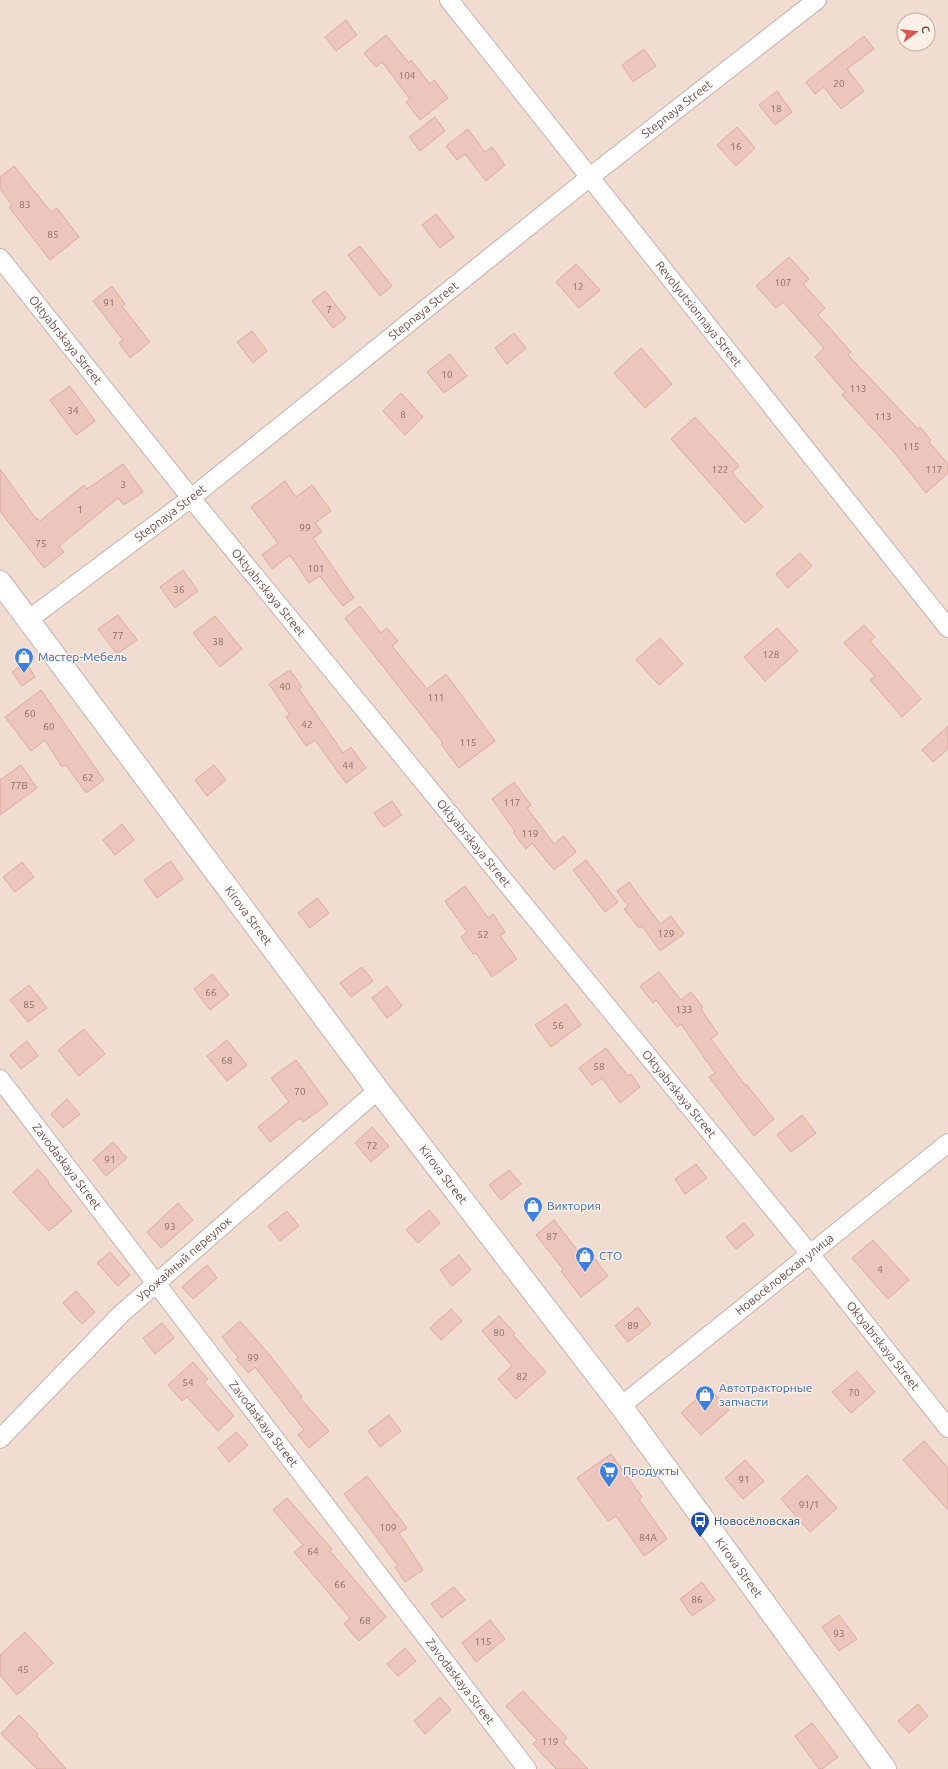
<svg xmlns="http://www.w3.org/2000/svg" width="948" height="1769" viewBox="0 0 948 1769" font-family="Ubuntu,sans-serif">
<rect width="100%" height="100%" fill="#f9ebe1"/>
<path fill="#f0dcd0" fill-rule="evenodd" d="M0,0H948V1769H0ZM904,20H928V44H904Z"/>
<path fill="#ecc6bc" stroke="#dcaa9e" d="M346,20L357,35L336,51L325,37Z
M386,35L409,63L411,60L430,84L434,80L448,98L420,120L406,102L410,99L382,62L376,67L364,53Z
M864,36L874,49L847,69L864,91L841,109L824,87L815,94L806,82Z
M644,49L656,66L633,82L622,65Z
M777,91L792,112L775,125L759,105Z
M435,117L445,131L420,151L409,137Z
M737,127L755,148L736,166L717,145Z
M468,129L485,152L492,147L505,165L486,181L465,154L457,160L446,146Z
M14,166L51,212L57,208L79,237L50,260L9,207L12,205L0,189V177Z
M436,214L454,237L440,248L422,225Z
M360,246L392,286L380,296L348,255Z
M789,257L809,279L803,284L825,308L818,315L851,352L848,355L918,429L920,427L931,440L929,442L948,464V473L926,493L893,451L842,395L845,392L815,357L824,348L783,302L776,308L756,286Z
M576,264L600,290L579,308L556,282Z
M112,286L125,304L122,306L150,342L130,358L119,343L123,340L93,301Z
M325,291L346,318L333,328L312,301Z
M252,331L267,351L253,363L237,342Z
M514,333L526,348L507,364L495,348Z
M641,348L672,384L645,408L614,373Z
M450,354L467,376L444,393L427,372Z
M70,386L95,421L76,435L50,400Z
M401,393L423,417L405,435L383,411Z
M695,417L739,466L732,473L763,507L745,523L671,439Z
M123,464L143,492L124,505L118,498L59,546L64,552L44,568L0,511V469L36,519L37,518L40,521L84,485L87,489Z
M285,481L296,497L312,485L331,511L315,523L322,532L313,538L354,598L343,606L320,576L309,583L290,555L272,569L262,555L278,543L251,507Z
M800,553L812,566L788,588L776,574Z
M183,570L198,591L175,608L160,587Z
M360,606L381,633L387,628L398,641L392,646L427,689L446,674L495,741L459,768L441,744L443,743L345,618Z
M118,615L137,640L117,654L98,629Z
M215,616L242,649L220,667L193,633Z
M864,625L875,637L870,641L921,699L902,717L870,680L875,676L844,643Z
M777,628L798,651L765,681L744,657Z
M660,638L683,664L659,685L636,660Z
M26,662L35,677L22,686L12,672Z
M290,670L302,687L299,689L343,753L351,747L366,768L346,783L315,740L306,746L286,717L290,715L269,684Z
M41,690L104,780L86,793L66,765L62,767L45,740L31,751L5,717Z
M948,726V749L933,762L922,750Z
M21,765L37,788L0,815V780Z
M214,765L226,780L207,796L195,780Z
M514,782L531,805L527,808L554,844L564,836L576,852L554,870L532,843L526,849L513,832L515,831L492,799Z
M392,801L402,815L384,827L374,813Z
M122,824L134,840L115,855L103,840Z
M586,860L618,902L605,912L573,870Z
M171,861L183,879L157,898L144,880Z
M22,862L34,877L15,892L3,877Z
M629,882L660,924L671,916L684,934L660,951L642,926L639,928L624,909L628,906L617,891Z
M465,886L488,918L493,914L505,932L500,936L517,959L492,977L476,953L473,954L461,937L467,932L445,901Z
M317,898L329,913L310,928L298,913Z
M362,967L373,981L351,997L340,983Z
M659,972L681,1000L691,992L703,1007L701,1009L718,1034L711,1039L745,1085L746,1084L774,1119L754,1136L709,1077L715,1073L681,1024L677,1027L656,1000L653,1003L640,986Z
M212,974L229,995L210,1010L194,989Z
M29,985L47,1008L28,1022L10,1000Z
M387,986L402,1006L387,1018L372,998Z
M566,1004L581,1025L551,1047L535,1025Z
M84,1029L105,1054L79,1076L58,1050Z
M227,1040L247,1065L227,1081L207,1056Z
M27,1041L38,1056L21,1069L10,1055Z
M606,1048L628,1076L631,1074L640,1087L620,1103L602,1078L592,1085L579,1068Z
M296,1060L328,1104L303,1122L300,1118L270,1142L258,1127L289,1102L271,1078Z
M67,1099L80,1114L63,1128L51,1114Z
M802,1115L816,1133L791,1152L777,1135Z
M372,1127L389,1146L371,1162L355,1143Z
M113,1142L127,1158L106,1176L93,1160Z
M696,1164L707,1178L685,1194L675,1179Z
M38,1169L49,1182L48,1183L72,1211L49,1231L13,1192Z
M509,1170L521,1184L501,1200L489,1185Z
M178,1203L193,1220L161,1248L147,1232Z
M429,1210L440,1223L418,1243L406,1230Z
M287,1211L299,1226L280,1241L268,1226Z
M554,1220L581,1255L588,1250L608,1276L581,1297L561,1271L563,1269L536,1235Z
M744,1223L754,1235L736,1249L726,1237Z
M873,1240L909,1280L888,1299L852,1258Z
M110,1252L130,1275L118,1286L97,1263Z
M459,1255L471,1270L452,1286L440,1270Z
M207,1265L217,1278L193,1299L182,1287Z
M76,1291L95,1312L82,1324L63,1303Z
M638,1307L651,1324L628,1342L615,1326Z
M451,1309L462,1321L441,1340L430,1328Z
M499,1316L515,1333L513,1335L546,1372L516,1399L498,1379L512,1366L482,1331Z
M240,1321L269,1354L302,1397L300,1398L329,1431L309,1448L298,1435L304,1430L255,1367L249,1373L236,1359L238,1357L222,1337Z
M162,1323L174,1338L155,1354L143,1338Z
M193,1362L208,1379L204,1382L234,1416L218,1431L187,1397L182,1401L168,1385Z
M857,1371L875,1392L851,1413L832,1392Z
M709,1388L729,1410L701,1435L681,1413Z
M389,1415L401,1431L380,1447L368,1431Z
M236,1432L248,1445L229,1462L218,1448Z
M924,1441L948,1468V1510L903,1460Z
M611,1454L642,1497L639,1499L667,1539L644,1556L616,1516L608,1521L577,1478Z
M745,1460L764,1481L743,1499L725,1478Z
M807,1475L837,1508L810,1532L781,1499Z
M367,1476L407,1528L399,1533L423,1570L405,1582L395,1567L398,1566L344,1494Z
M287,1498L332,1549L330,1551L386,1617L359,1641L344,1624L350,1618L294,1552L303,1545L273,1510Z
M702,1582L715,1600L692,1616L680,1599Z
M454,1587L465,1600L442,1618L431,1604Z
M839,1615L857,1639L839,1651L822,1627Z
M490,1620L505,1639L476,1662L462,1643Z
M25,1632L53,1663L17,1695L0,1675V1655Z
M405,1648L416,1661L398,1676L387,1664Z
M523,1691L567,1738L563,1742L588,1769H556L533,1744L537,1740L506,1706Z
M440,1697L451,1710L425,1734L414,1721Z
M918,1704L928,1716L909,1733L898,1721Z
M19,1715L38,1734L36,1735L66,1769H37L1,1734Z
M812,1723L838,1757L822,1769H819L795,1736Z"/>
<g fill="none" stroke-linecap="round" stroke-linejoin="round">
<defs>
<g id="minor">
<path id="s1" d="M449,0L948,628"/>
<path id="s2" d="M0,258L191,498L810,1254L948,1428"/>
<path id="s3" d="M28,620L191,498L590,177L817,0"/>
<path id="s4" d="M0,1079L527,1769"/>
<path id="s5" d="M621,1406L948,1143"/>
<path id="s6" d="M0,1439L121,1314L378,1090"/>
</g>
<g id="tertiary">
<path id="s7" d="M0,582L378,1090L621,1406L885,1769"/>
</g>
</defs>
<use href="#minor" stroke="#c8b2aa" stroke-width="20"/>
<use href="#tertiary" stroke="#c8b2aa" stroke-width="24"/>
<use href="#minor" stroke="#fff" stroke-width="18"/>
<use href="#tertiary" stroke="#fff" stroke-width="22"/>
</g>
<defs>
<symbol id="shop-pin" viewBox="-11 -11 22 30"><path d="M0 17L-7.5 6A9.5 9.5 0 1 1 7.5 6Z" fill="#3f7fe0" stroke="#fdf0e6"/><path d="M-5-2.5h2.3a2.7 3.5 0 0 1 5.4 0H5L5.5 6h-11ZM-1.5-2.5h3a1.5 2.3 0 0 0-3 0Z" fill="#fff"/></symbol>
<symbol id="supermarket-pin" viewBox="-11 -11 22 30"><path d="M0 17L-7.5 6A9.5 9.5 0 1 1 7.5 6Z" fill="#3f7fe0" stroke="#fdf0e6"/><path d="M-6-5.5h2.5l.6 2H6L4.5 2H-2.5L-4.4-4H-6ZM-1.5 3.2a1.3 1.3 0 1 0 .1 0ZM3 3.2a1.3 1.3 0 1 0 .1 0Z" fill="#fff"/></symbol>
<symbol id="bus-pin" viewBox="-11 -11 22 30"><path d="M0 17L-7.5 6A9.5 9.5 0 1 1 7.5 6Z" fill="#1a4fb4" stroke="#fdf0e6"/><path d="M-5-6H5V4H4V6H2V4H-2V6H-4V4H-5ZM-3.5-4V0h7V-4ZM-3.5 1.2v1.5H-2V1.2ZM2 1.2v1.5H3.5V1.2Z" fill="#fff"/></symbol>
</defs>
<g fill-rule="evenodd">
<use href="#shop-pin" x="13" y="646" width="22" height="30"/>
<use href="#shop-pin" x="522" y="1195" width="22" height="30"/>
<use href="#shop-pin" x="574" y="1245" width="22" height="30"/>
<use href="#shop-pin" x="694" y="1384" width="22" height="30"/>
<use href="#supermarket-pin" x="598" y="1460" width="22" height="30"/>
<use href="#bus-pin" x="689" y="1510" width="22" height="30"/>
</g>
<g text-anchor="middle" stroke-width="3" stroke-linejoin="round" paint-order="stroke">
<g font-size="10" fill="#8d6e67">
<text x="407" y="79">104</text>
<text x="839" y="87">20</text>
<text x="776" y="112">18</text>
<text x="736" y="150">16</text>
<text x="25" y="208">83</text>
<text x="53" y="238">85</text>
<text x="783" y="286">107</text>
<text x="578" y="290">12</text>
<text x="109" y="306">91</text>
<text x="329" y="313">7</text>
<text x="447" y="378">10</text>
<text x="858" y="392">113</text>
<text x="73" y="414">34</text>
<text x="403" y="418">8</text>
<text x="883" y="420">113</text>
<text x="911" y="450">115</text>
<text x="720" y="473">122</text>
<text x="934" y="473">117</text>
<text x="123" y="488">3</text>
<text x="80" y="513">1</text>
<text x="305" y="531">99</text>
<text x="41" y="547">75</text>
<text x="316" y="572">101</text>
<text x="179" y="593">36</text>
<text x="118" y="639">77</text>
<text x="218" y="645">38</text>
<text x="771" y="658">128</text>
<text x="285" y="690">40</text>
<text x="436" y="701">111</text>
<text x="30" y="717">60</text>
<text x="307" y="728">42</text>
<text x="49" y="730">60</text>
<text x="468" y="746">115</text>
<text x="348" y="769">44</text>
<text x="88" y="781">62</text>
<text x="19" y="789">77В</text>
<text x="512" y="806">117</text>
<text x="530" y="837">119</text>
<text x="666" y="937">129</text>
<text x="483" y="938">52</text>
<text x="211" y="996">66</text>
<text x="29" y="1008">85</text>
<text x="684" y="1013">133</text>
<text x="558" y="1029">56</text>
<text x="227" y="1064">68</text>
<text x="599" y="1070">58</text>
<text x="300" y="1095">70</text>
<text x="372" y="1149">72</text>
<text x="110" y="1163">91</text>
<text x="170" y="1230">93</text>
<text x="552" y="1240">87</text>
<text x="880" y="1273">4</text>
<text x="633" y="1329">89</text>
<text x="499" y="1336">80</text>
<text x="253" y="1361">99</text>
<text x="522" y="1380">82</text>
<text x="188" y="1386">54</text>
<text x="854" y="1396">70</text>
<text x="744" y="1483">91</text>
<text x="809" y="1508">91/1</text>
<text x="388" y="1531">109</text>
<text x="648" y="1541">84А</text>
<text x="313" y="1555">64</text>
<text x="340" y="1588">66</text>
<text x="697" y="1603">86</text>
<text x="365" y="1624">68</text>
<text x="839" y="1637">93</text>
<text x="483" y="1645">115</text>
<text x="23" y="1673">45</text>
<text x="550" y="1745">119</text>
</g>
<g font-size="12" fill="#6d514b" stroke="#fdf0e6">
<text dy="4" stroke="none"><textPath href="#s3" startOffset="826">Stepnaya Street</textPath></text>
<text dy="4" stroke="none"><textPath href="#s3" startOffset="502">Stepnaya Street</textPath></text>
<text dy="4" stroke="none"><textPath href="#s1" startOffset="401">Revolyutsionnaya Street</textPath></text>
<text dy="4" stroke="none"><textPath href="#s2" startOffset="105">Oktyabrskaya Street</textPath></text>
<text dy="4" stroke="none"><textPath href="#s3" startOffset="178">Stepnaya Street</textPath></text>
<text dy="4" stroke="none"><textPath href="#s2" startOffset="429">Oktyabrskaya Street</textPath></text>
<text dy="4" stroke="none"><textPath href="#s2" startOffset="753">Oktyabrskaya Street</textPath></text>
<text dy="4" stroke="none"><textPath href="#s7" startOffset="416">Kirova Street</textPath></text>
<text dy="4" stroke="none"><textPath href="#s2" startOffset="1077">Oktyabrskaya Street</textPath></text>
<text dy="4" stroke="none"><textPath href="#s4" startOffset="110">Zavodaskaya Street</textPath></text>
<text dy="4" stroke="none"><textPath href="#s7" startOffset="740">Kirova Street</textPath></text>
<text dy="4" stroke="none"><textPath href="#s6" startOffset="258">Урожайный переулок</textPath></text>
<text dy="4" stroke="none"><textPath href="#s5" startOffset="210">Новосёловская улица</textPath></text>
<text dy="4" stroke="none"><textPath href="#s2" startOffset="1401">Oktyabrskaya Street</textPath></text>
<text dy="4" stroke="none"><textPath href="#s4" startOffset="434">Zavodaskaya Street</textPath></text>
<text dy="4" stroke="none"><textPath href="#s7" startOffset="1232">Kirova Street</textPath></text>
<text dy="4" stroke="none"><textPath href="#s4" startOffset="758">Zavodaskaya Street</textPath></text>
</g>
<g font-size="12" fill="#366cbe" stroke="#fdf0e6" text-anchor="start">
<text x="38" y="661">Мастер-Мебель</text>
<text x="547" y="1210">Виктория</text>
<text x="599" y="1260">СТО</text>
<text x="719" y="1392">Автотракторные<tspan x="719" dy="14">запчасти</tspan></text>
<text x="623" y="1475">Продукты</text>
</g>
<g font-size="12" fill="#164399" stroke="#fdf0e6" text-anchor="start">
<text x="714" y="1525">Новосёловская</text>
</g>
</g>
<g transform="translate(916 32) rotate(75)"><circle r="19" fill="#fdf0e6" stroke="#c3b0a8"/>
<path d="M0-3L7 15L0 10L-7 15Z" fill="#d75852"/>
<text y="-6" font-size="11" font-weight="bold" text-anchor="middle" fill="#6d514b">С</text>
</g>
</svg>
